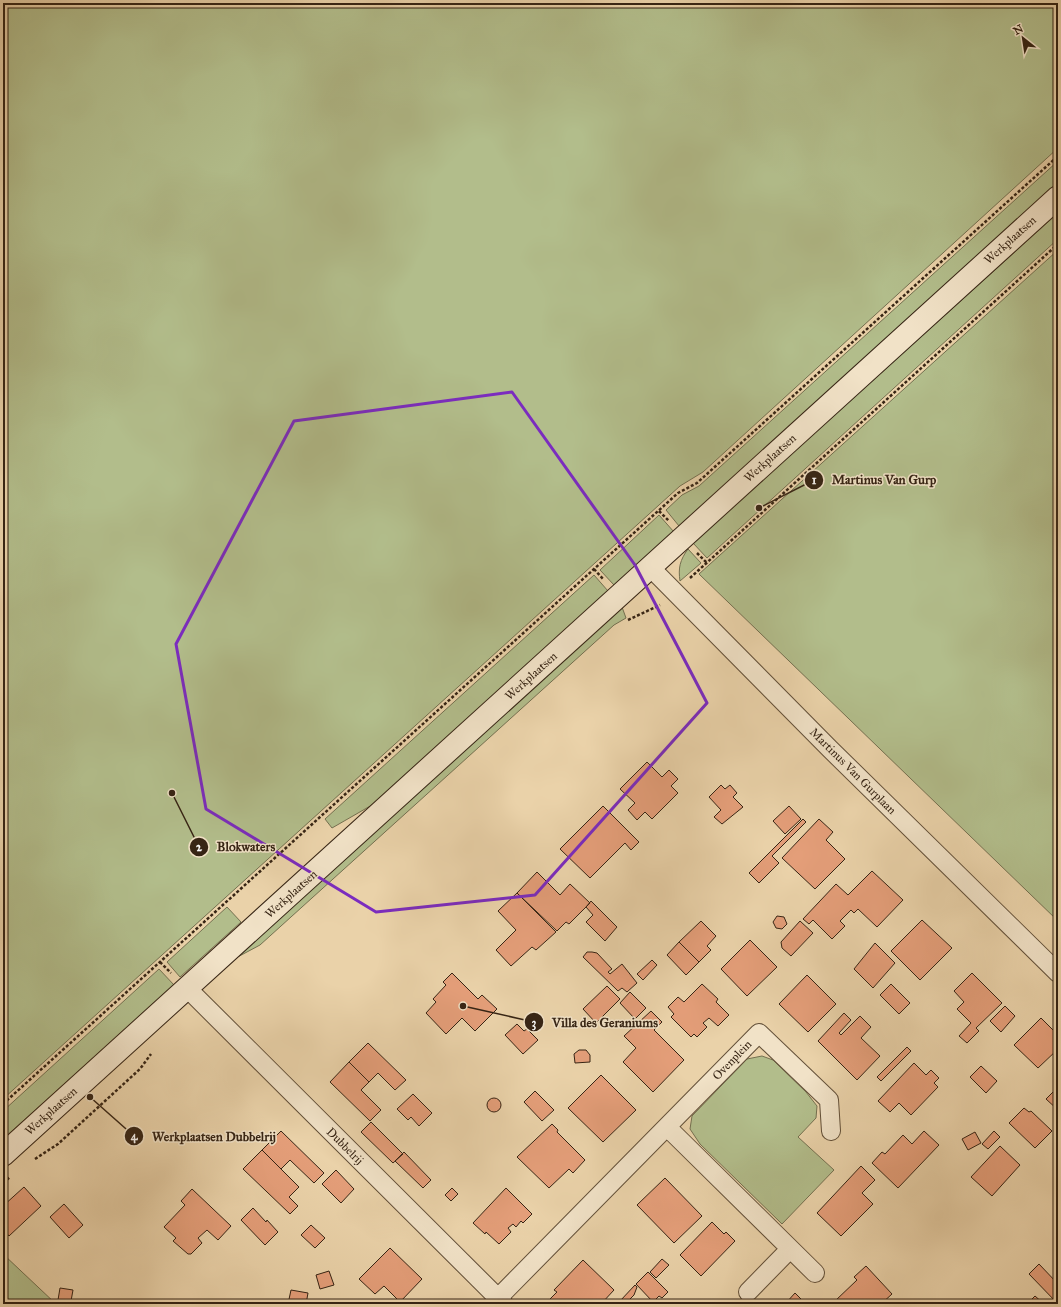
<svg xmlns="http://www.w3.org/2000/svg" width="1061" height="1307" viewBox="0 0 1061 1307" font-family="'IM FELL Great Primer',serif">
<rect width="100%" height="100%" fill="#ead2a9"/>
<filter id="stains"><feTurbulence type="fractalNoise" baseFrequency=".005" numOctaves="4"/><feColorMatrix values="0 0 0 0 .2 0 0 0 0 .09 0 0 0 0 .02 0 0 0 .5 -.17"/></filter>
<radialGradient id="worn" r=".72"><stop offset=".6" stop-color="#630" stop-opacity="0"/><stop offset="1" stop-color="#630" stop-opacity=".3"/></radialGradient>
<path fill="#b2bd8b" stroke="#747050" d="M3,3H1058V148L703,472L680,486L3,1099Z
M1058,161V183L679,526L666,510L682,495L699,486Z
M1058,213V239L707,558L693,543Z
M1058,250V921L699,574Z
M659,515L674,532L614,585L600,570Z
M688,549L701,563L680,581C678,568 680,560 688,549Z
M594,575L608,591L372,805L332,828L325,819Z
M622,607L626,618L614,625L260,945L232,960Z
M227,907L241,922L180,977L167,962Z
M159,969L174,985L3,1139V1111Z
M762,1056L773,1060L806,1092L817,1106L816,1118L798,1137L834,1170L782,1224L700,1144L690,1129L692,1116L747,1059Z
M3,1254L56,1304H3Z"/>
<path fill="#e49e79" stroke="#362414" d="M647,762L662,777L669,770L678,779L671,786L678,793L652,819L645,812L637,820L628,810L635,803L620,789Z
M721,785L725,789L730,785L737,793L733,797L743,807L722,824L714,817L721,810L709,797Z
M603,806L639,842L631,850L625,843L590,878L560,849Z
M789,806L801,819L785,834L773,821Z
M803,819L806,822L772,856L779,863L759,883L749,873Z
M819,819L833,832L826,840L845,859L815,889L782,858Z
M872,871L903,900L877,927L858,909L854,913L851,910L840,921L845,926L832,939L813,920L809,924L803,919L836,884L848,895Z
M537,872L560,895L570,884L590,903L569,924L566,922L557,931L517,893Z
M517,893L556,932L536,950L532,947L511,966L496,950L516,930L498,911Z
M591,901L617,927L605,941L586,922L593,915L586,907Z
M777,916L784,917L787,924L782,929L776,928L773,922Z
M922,920L952,948L920,980L891,951Z
M701,921L716,936L707,946L711,950L699,962L679,942Z
M800,921L813,933L791,956L782,948L781,942Z
M750,940L777,967L747,996L721,969Z
M679,942L699,962L686,975L667,955Z
M875,943L895,963L873,988L854,969Z
M587,952H592L597,953L612,969L608,972L610,974L622,964L637,983L627,992L622,988L618,991L583,957Z
M652,960L657,965L643,980L637,974Z
M452,973L478,999L482,995L497,1009L475,1031L462,1018L446,1034L426,1013L436,1002L433,999L446,985L443,982Z
M972,973L1002,1003L976,1028L979,1031L967,1043L959,1036L971,1023L957,1009L964,1002L954,991Z
M807,975L836,1004L808,1032L779,1004Z
M702,984L718,999L716,1002L729,1015L718,1026L709,1018L703,1023L707,1027L697,1037L694,1034L691,1037L671,1017L674,1014L668,1007L678,997L684,1002Z
M891,984L910,1003L899,1014L880,995Z
M607,986L620,999L596,1023L583,1009Z
M630,992L646,1008L635,1019L620,1003Z
M1005,1006L1015,1016L1001,1032L990,1021Z
M651,1011L662,1022L654,1030L684,1060L653,1092L623,1062L636,1048L624,1036Z
M844,1013L851,1020L839,1033L841,1035L860,1016L871,1027L861,1038L880,1056L857,1080L818,1041Z
M1041,1018L1058,1035V1049L1038,1068L1014,1045Z
M517,1024L524,1031L527,1029L538,1040L523,1054L505,1035Z
M368,1043L406,1080L395,1090L378,1073L369,1082L349,1062Z
M907,1047L911,1051L881,1081L877,1077Z
M579,1050H586L590,1055V1062L575,1063L574,1054Z
M349,1062L369,1082L361,1090L381,1110L370,1121L330,1082Z
M914,1063L926,1075L931,1070L939,1078L934,1083L938,1087L911,1115L899,1103L890,1112L878,1101Z
M981,1066L997,1081L986,1093L970,1077Z
M601,1075L636,1110L603,1142L568,1108Z
M1058,1087V1110L1046,1099Z
M535,1091L554,1110L542,1121L524,1102Z
M413,1094L432,1113L419,1126L411,1117L408,1120L397,1109Z
M487 1105a7 7 0 1 1 14 0a7 7 0 1 1-14 0Z
M1024,1108L1029,1112L1031,1111L1052,1131L1035,1148L1009,1123Z
M371,1122L403,1154L393,1163L361,1132Z
M552,1124L558,1130L557,1132L585,1160L573,1173L569,1169L549,1188L517,1157Z
M281,1131L324,1173L314,1183L290,1160L281,1169L262,1150Z
M924,1131L939,1145L898,1188L872,1163L882,1152L885,1154L903,1135L912,1144Z
M994,1131L1000,1137L988,1149L982,1144Z
M975,1132L981,1143L968,1150L962,1139Z
M1000,1146L1020,1165L992,1196L971,1177Z
M262,1150L299,1187L289,1197L298,1206L290,1214L243,1169Z
M404,1152L431,1180L423,1188L395,1161Z
M861,1166L875,1180L862,1193L873,1204L841,1236L817,1213Z
M336,1170L354,1189L341,1203L322,1184Z
M665,1178L702,1216L674,1243L637,1205Z
M24,1187L41,1206L9,1236L3,1229V1206Z
M452,1188L458,1194L451,1201L445,1195Z
M506,1188L532,1214L523,1223L521,1221L516,1227L513,1224L508,1228L511,1232L499,1244L486,1232L485,1234L473,1223Z
M192,1189L231,1226L218,1240L207,1230L198,1238L202,1243L191,1254H188L173,1241L176,1238L164,1227L185,1205L181,1201Z
M64,1204L83,1225L69,1238L50,1217Z
M253,1208L266,1222L267,1220L278,1232L265,1245L241,1220Z
M712,1222L724,1234L726,1232L735,1241L701,1276L680,1255Z
M311,1225L325,1238L315,1248L301,1235Z
M390,1248L422,1279L400,1302L384,1286L375,1294L359,1279Z
M662,1259L669,1265L656,1278L650,1272Z
M583,1260L614,1290L601,1304H555L550,1299L557,1292L554,1290Z
M1039,1264L1058,1284V1304L1029,1274Z
M866,1266L892,1294L881,1304H838L835,1301L857,1280L854,1277Z
M329,1271L334,1285L320,1289L316,1275Z
M648,1272L668,1292L662,1298L659,1296L653,1302L636,1284Z
M635,1285L637,1287L634,1295L625,1304H623L620,1301Z
M60,1288L73,1290L71,1301L58,1300Z
M291,1290L308,1293L306,1304H288Z
M795,1293L806,1304H785Z
M1035,1296L1044,1304H1027Z"/>
<g fill="none" stroke-linecap="round" stroke-linejoin="round">
<defs>
<path id="street" d="M650,567L830,749L1058,973
M187,988L504,1304
M667,1127L815,1273
M748,1292L790,1249
M498,1298L759,1033L829,1100L831,1131"/>
<path id="secondary" d="M3,1155L1058,197"/>
</defs>
<use href="#street" stroke="#635039" stroke-width="20"/>
<use href="#secondary" stroke="#362414" stroke-width="24"/>
<path stroke="#362414" stroke-width="2.5" stroke-dasharray="3 2" stroke-linecap="butt" d="M659,511L669,521
M697,553L707,563
M594,569L603,579
M690,578L1058,244
M628,620L660,605
M160,962L171,973
M3,1104L678,493L697,483L1058,156
M35,1159L58,1144L140,1069L151,1054
M3,1183L10,1177"/>
<use href="#street" stroke="#f1e2c7" stroke-width="18"/>
<use href="#secondary" stroke="#f1e2c7" stroke-width="22"/>
</g>
<path fill="none" stroke="#7b2cbf" stroke-width="3" stroke-linejoin="round" d="M512,392L635,565L707,703L535,895L376,912L206,809L176,644L294,421Z"/>
<g text-anchor="middle" stroke-width="3" stroke-linejoin="round" paint-order="stroke">
<g font-size="12" fill="#362414" stroke="#f1e2c7">
<text transform="translate(1010 240) rotate(-42)" y="4">Werkplaatsen</text>
<text transform="translate(770 458) rotate(-42)" y="4">Werkplaatsen</text>
<text transform="translate(531 676) rotate(-42)" y="4">Werkplaatsen</text>
<text transform="translate(853 771) rotate(45)" y="4">Martinus Van Gurplaan</text>
<text transform="translate(291 894) rotate(-42)" y="4">Werkplaatsen</text>
<text transform="translate(732 1060) rotate(-46)" y="4">Ovenplein</text>
<text transform="translate(51 1111) rotate(-42)" y="4">Werkplaatsen</text>
<text transform="translate(345 1146) rotate(45)" y="4">Dubbelrij</text>
</g>
</g>
<path fill="none" stroke="#362414" stroke-width="1.5" d="M759 508L814 480M172 793L199 847M463 1006L534 1022M90 1097L134 1136"/>
<g fill="#362414" stroke="#f1e2c7" stroke-width="1.5">
<circle cx="759" cy="508" r="4"/>
<circle cx="172" cy="793" r="4"/>
<circle cx="463" cy="1006" r="4"/>
<circle cx="90" cy="1097" r="4"/>
<circle cx="814" cy="480" r="10"/>
<circle cx="199" cy="847" r="10"/>
<circle cx="534" cy="1022" r="10"/>
<circle cx="134" cy="1136" r="10"/>
</g>
<g font-size="12" text-anchor="middle" font-weight="bold" fill="#fff">
<text x="814" y="484">1</text>
<text x="199" y="851">2</text>
<text x="534" y="1027">3</text>
<text x="134" y="1140">4</text>
</g>
<g font-size="13" text-anchor="middle" font-weight="bold" fill="#362414" stroke="#f1e2c7" stroke-width="3" stroke-linejoin="round" paint-order="stroke">
<text x="884" y="484">Martinus Van Gurp</text>
<text x="246" y="851">Blokwaters</text>
<text x="605" y="1027">Villa des Geraniums</text>
<text x="214" y="1141">Werkplaatsen Dubbelrij</text>
</g>
<rect width="1061" height="1307" fill="none" stroke="#ead2a9" stroke-width="16"/>
<rect x="4" y="4" width="1053" height="1299" fill="none" stroke="#362414" stroke-width="2"/>
<rect x="8" y="8" width="1045" height="1291" fill="none" stroke="#362414"/>
<g transform="translate(1023 38) rotate(330)" stroke="#f1e2c7" stroke-width="3" paint-order="stroke">
<path d="M0-3L7 15L0 10L-7 15Z" fill="#362414"/>
<text y="-6" font-size="11" font-weight="bold" text-anchor="middle" fill="#362414">N</text>
</g>
<rect width="100%" height="100%" filter="url(#stains)"/>
<rect width="100%" height="100%" fill="url(#worn)"/>
</svg>
